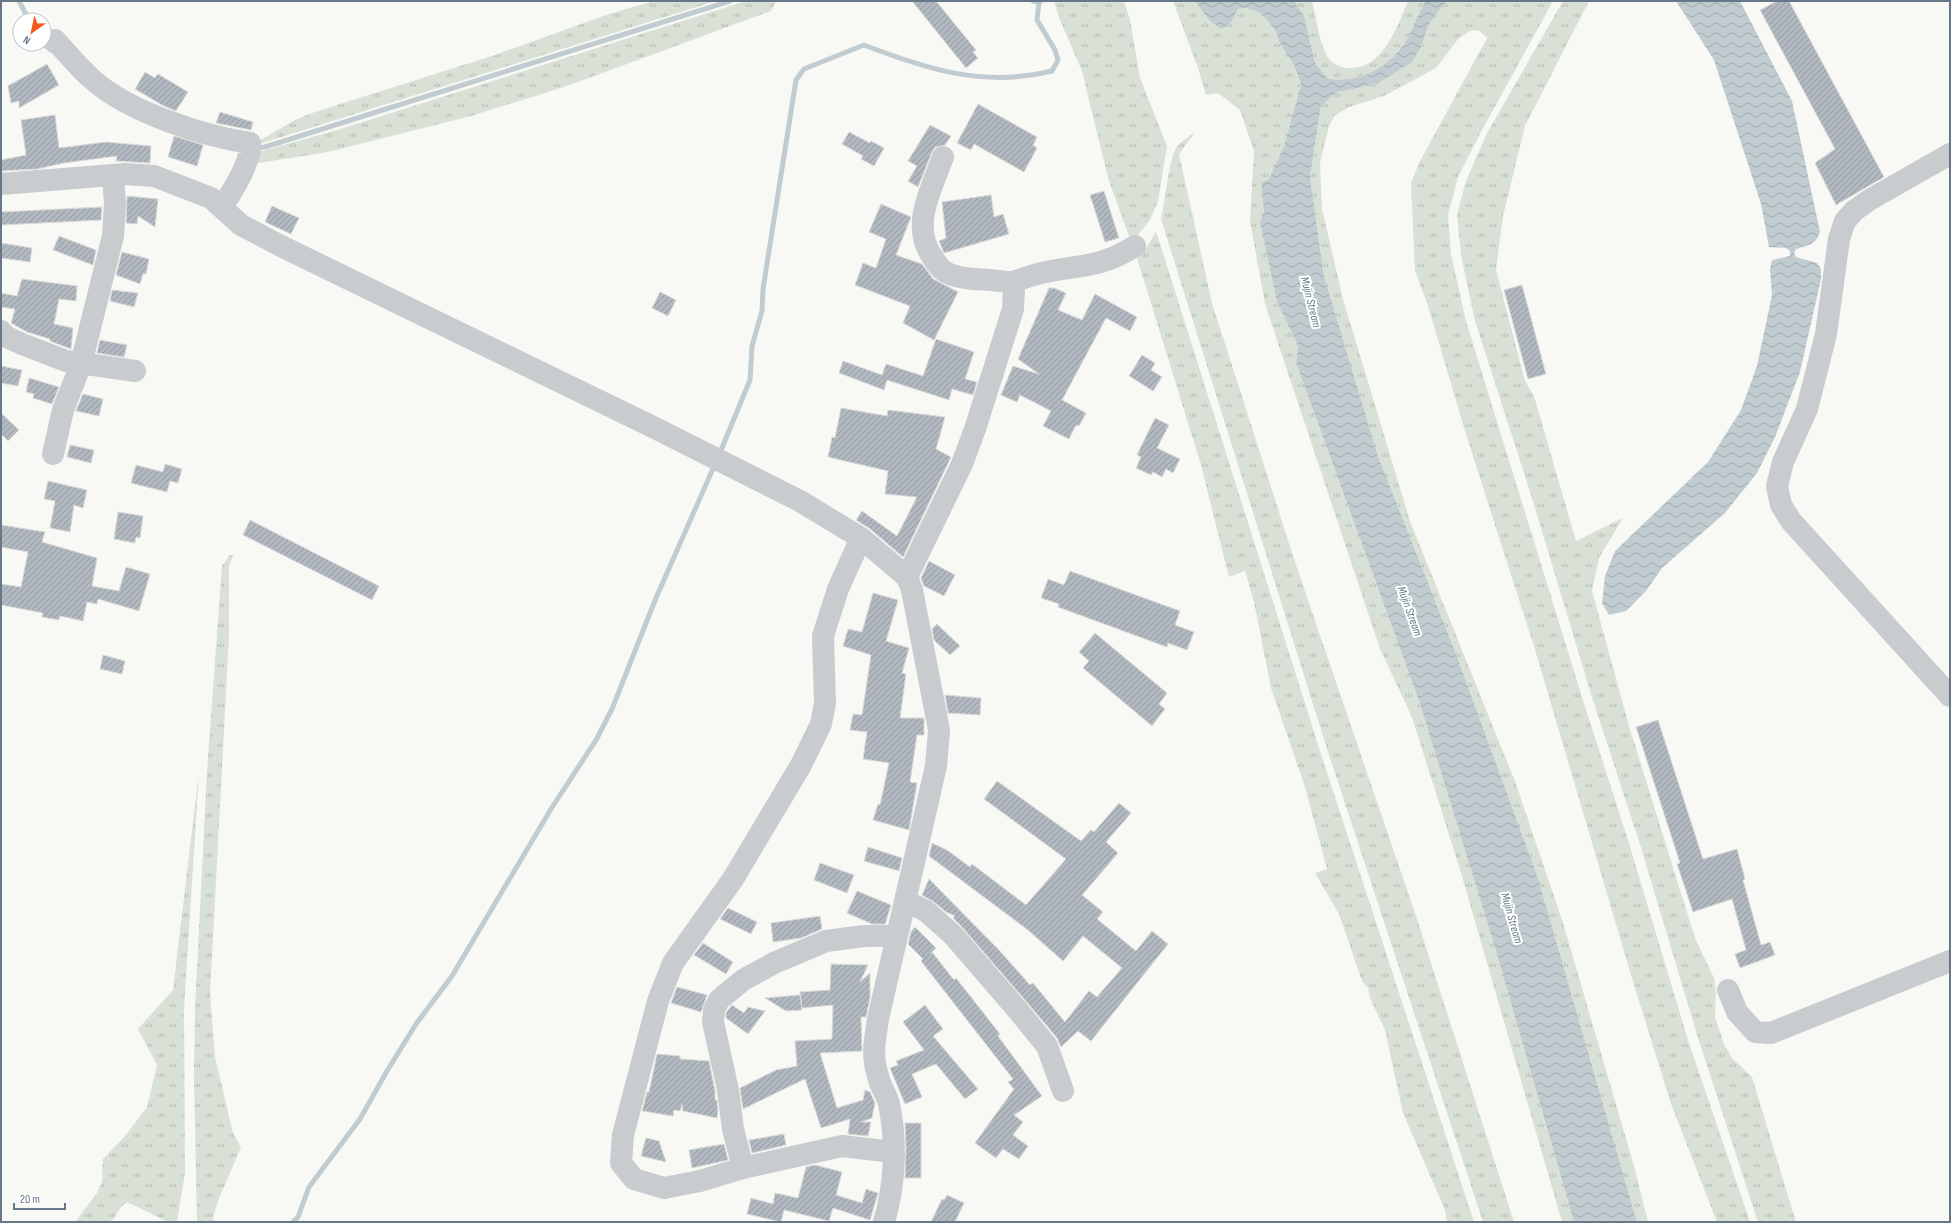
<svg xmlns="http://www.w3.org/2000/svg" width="1951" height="1223" viewBox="0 0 1951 1223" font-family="'Sofia Sans Condensed',sans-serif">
<defs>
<pattern id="grass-tufts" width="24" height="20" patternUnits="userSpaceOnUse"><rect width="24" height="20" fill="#d9e1d6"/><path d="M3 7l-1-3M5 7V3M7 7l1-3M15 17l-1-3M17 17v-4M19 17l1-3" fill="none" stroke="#b4bbb3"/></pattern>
<pattern id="water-waves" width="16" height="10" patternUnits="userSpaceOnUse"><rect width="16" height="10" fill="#c1ccd1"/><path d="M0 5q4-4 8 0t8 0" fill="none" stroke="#a0aaaf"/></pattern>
<pattern id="building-hatch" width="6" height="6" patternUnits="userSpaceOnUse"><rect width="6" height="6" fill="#b1b8bf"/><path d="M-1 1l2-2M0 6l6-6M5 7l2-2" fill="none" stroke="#949aa1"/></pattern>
</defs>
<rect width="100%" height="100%" fill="#f8f8f5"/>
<path fill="url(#grass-tufts)" d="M653,1H716L259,144V141L295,120L315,112L495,55L606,15Z
M746,1H776L771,11L567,86L471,116L328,152L253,164L255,153L337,130Z
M1054,1H1124L1130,20L1140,78L1167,146L1158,201L1150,220L1137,236L1130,239L1108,178L1082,71L1060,20Z
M1173,1H1195L1209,20L1231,23L1238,9L1247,8L1260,13L1270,23L1277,34L1279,42L1294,65L1301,84L1284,146L1269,179L1261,183L1264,211L1260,223L1277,302L1298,346L1296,363L1419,701L1494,944L1574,1222H1562L1461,873L1412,717L1380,649L1265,304L1250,221L1254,151L1240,110L1218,93L1206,95L1198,68Z
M1294,1H1312C1316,16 1320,49 1330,60C1335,65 1342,68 1349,68C1383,70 1397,26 1408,1H1426C1418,12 1414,27 1407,39C1390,67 1359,85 1327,78L1315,63L1304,16Z
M1446,1H1553L1481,132L1458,177L1448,215L1451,254L1466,321L1581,694L1628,840L1688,1040L1750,1222H1717L1671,1104L1631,975L1536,653L1465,431L1428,306L1415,271L1411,183L1420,161L1487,38L1480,31L1472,30L1459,38L1436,68L1384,96L1349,107L1335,115L1329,126L1320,163L1322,209L1343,299L1410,521L1516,784L1563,923L1634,1166L1648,1222H1637L1538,878L1456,654L1378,456L1324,276L1310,177L1321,106L1338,92L1377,84L1412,62L1420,49L1429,24Z
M1563,1H1589L1525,126L1503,216L1496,270L1525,381L1534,396L1576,541L1623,518L1599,558L1592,591L1629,726L1695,938L1714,978L1716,991L1715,1017L1724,1044L1732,1058L1752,1077L1796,1222H1758L1698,1038L1639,841L1591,694L1532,498L1475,321L1461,255L1457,214L1466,181L1486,135Z
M1195,132L1179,154L1212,303L1295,562L1416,916L1514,1222H1483L1328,752L1161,219C1165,202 1169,160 1176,148C1180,142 1189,137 1195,132Z
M1156,231L1321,754L1474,1222H1447L1445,1210L1403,1113L1385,1030L1370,998L1368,988L1362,981L1339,914L1315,873L1327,869L1305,787L1271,688L1254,602L1245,571L1229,577L1201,465L1137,258L1147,247Z
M230,555L233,556L229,566V636L210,994L215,1057L233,1133L241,1147L218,1201L213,1218L215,1222H197L194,1074L195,1008L207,771L222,566Z
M199,772L184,1009L185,1172L177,1222H168L127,1202L122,1206L111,1222H75L97,1193L102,1182L103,1159L125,1136L147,1107L157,1065L138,1029L173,990Z"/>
<path fill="url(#water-waves)" d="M1195,1H1294L1304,16L1315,63L1327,78C1359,85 1390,67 1407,39C1414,27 1418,12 1426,1H1446L1429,24L1420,49L1412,62L1377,84L1338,92L1321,106L1310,177L1324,276L1378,456L1456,654L1538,878L1637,1222H1574L1494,944L1419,701L1296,363L1298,346L1277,302L1260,223L1264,211L1261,183L1269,179L1284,146L1301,84L1294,65L1279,42L1277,34L1270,23L1260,13L1247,8L1238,9L1231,23L1221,29L1209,20Z
M1676,1H1740L1792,101L1820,232C1816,245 1808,245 1796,249L1794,253L1796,257L1817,263L1821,269V279L1800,372L1775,437L1757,473L1725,513L1662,568L1646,591L1626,611L1609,615L1602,603L1605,576L1615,551L1708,462L1741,410L1757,366L1772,295L1770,269L1772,260L1790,256V251L1786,248L1769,247L1761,204L1714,60Z"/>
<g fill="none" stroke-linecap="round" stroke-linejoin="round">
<path stroke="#c1ccd1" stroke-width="5" d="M19,1L29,20
M1033,1L1039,3
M44,44L51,50
M254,148L265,147L730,1
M719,455L750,380L752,346L762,311L763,289L796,80L804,69L864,45C926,69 985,88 1052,71L1058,60L1055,50L1037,20L1039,3L1041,1
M293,1222L298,1217L309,1187L360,1119L387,1071L416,1024L452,976L551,809L596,740L612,709L656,598L715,464"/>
</g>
<path fill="url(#building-hatch)" stroke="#dadad8" d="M912,1H936L976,50L973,52L978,58L966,68Z
M1777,1H1789L1884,177L1836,205L1815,163L1835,149L1760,10Z
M47,64L59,85L19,108V101L11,103L8,86Z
M145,72L155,78L158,74L188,92L176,111L162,105L135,89Z
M978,104L1037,137L1033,145L1037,148L1024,172L974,144L971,150L957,143Z
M220,112L253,122L251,130L216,123Z
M55,115L59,148L106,142L151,146L150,163L116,161L117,156L64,163L37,169L1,171V160L26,155L21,120Z
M930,125L951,136L945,145L935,147L932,152L918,187L908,181L917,166L908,161Z
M849,132L870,143L871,141L884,148L874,166L861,159L863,156L842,144Z
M174,136L203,145L197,166L168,157Z
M1104,191L1119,238L1105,242L1090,195Z
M991,195L994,217L1003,214L1009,234L944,253L939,241L946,238L942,202Z
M127,196L158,199L155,227L138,216L137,224L126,223Z
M881,204L911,217L896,255L922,264L933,279L958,292L934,340L903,323L910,306L855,285L863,263L876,268L886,239L869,232Z
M272,206L299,218L291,234L265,222Z
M102,207L101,220L1,225V212Z
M59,236L96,250L93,265L53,250Z
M1,243L32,248L30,262L1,258Z
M122,252L149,259L146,274H143L140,284L116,275Z
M22,279L77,286L76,301L59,299L54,324L73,328L71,349L50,341V339L27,332L11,323L15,309L1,307V293L17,296Z
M1522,285L1546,374L1528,379L1504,290Z
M1049,288H1054L1066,293L1058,310L1082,320L1095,294L1137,317L1130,331L1106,318L1062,400L1086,413L1079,426L1076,425L1069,439L1043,426L1051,411L1020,395L1017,402L1001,395L1013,366L1039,374L1018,359Z
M112,290L138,293L134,307L110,301Z
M660,292L676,300L668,316L652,308Z
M936,339L974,352L965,379L977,382L973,395L952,389L949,400L887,380L884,390L839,373L843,361L882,375L886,364L923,376Z
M100,340L127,345L124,357L97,353Z
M1142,355L1155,363L1151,370L1162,377L1153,391L1129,376Z
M1,366L22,370L18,386L1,383Z
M29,378L59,387L52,404L33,398L34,394L26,392Z
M83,394L103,399L99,416L76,411Z
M841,408L887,416L888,410L945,417L936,449L951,457L903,557L869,528L856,520L862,511L897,536L917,497L885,494L888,471L828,457L832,437L835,438Z
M1,413L19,430L8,441L1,434Z
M1155,418L1169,425L1157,448L1180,459L1173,473L1166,469L1162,477L1153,472L1151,475L1136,468L1141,457L1137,455Z
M70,445L94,450L91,463L67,457Z
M165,464L182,469L178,483L170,481L167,492L131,483L136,465L163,472Z
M48,481L87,490L83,508L74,505L70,532L50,528L55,501L44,499Z
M118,512L143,516L140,538L136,537L135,543L114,539Z
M250,520L379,586L372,600L243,535Z
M1,525L45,532L42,542L97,558L92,586L119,591L126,567L150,574L139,611L98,599L97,604L87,602L83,621L60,616L59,620L42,617L43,613L1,605V584L21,587L28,552L1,547Z
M929,561L955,575L944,596L924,586L921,578Z
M1070,571L1180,611L1175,625L1194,632L1187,650L1168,643L1167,647L1058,607L1059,604L1041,598L1048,579L1064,585Z
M873,593L898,600L886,641L909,648L902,673L906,674L900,718H924V735H917L910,782L917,783L909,830L873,820L878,804L880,805L889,763L863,759L867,732L850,730L853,714L862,715L871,655L843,646L848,629L862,632Z
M937,624L960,646L950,655L934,640L932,629Z
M1095,633L1167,693L1159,704L1165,709L1152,726L1083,668L1089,661L1079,652Z
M103,655L125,661L122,674L100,669Z
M945,695L981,698L980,715L948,713Z
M1658,720L1703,859L1737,849L1745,879L1743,880L1761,945L1770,942L1775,955L1740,968L1735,954L1746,950L1732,899L1693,912L1677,864L1680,863L1636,727Z
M997,781L1081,841L1091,830L1094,832L1119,803L1131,813L1106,842L1118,853L1082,895L1103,912L1097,919L1136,951L1152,931L1168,944L1091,1041L1078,1031L1061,1047L1057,1038L1025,1000L962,927L953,918L955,916L946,912L934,902L922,895L929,879L999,950L1030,985L1033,983L1065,1022L1089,991L1097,997L1122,968L1083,936L1063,961L1028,930L929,856L932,843L947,850L970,867L972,864L1026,905L1066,859L984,799Z
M868,847L902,858L899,871L864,861Z
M820,863L854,875L847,893L814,880Z
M857,891L891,905L885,924H872L847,913Z
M728,908L757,922L751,934L720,919Z
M820,916L822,929L801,938L773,942L771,923Z
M915,927L936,948L930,954L932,952L954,980L956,978L1000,1034L998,1036L1042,1096L1014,1115L1023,1122L1013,1135L1028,1146L1019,1159L1003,1149L996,1158L975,1143L1014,1089L1008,1082L1013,1079L921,961L923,959L908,944L911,932Z
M703,943L733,962L726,974L694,955Z
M831,964L868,965L860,982L870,973V998L866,1017H861L862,1051L820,1053L837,1108L863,1100L865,1090L870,1092L875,1103L872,1118L861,1122H871L868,1136L848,1134L850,1119L821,1128L805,1079L743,1109L740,1088L776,1070L797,1066L795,1041L832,1039L833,1005L802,1008L800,992L830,990Z
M677,987L707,995L701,1012L671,1003Z
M800,995L802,1010L786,1011L765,998Z
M732,1005L744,1013L748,1007L765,1011L748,1034L726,1018V1013Z
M925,1005L943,1029L933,1036L978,1089L965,1099L936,1064L912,1074L922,1097L905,1104L890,1068L898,1065L896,1061L924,1050L903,1022Z
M657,1054L680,1056V1059L709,1061L715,1091V1100H717L718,1111L717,1118L683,1111L682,1104L680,1111L674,1110L673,1116L642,1111L647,1092H649Z
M905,1123H921V1178H905L906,1148Z
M784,1134L786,1145L752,1153L749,1140Z
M646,1138L659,1141L666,1162L641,1156Z
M724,1144L728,1160L692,1168L689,1150Z
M815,1165L842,1172L836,1195L862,1203L866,1189L878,1193L870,1220L833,1208L829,1221L784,1210L781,1222L747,1214L751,1198L773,1204L775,1193L798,1198L806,1167Z
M947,1195L964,1203L955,1222H931L942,1199L944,1200Z"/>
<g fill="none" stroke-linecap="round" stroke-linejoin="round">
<path stroke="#c8cccf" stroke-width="22" d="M55,40C67,53 79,68 93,80C129,112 203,136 250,143C252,161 232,192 222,207
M1950,154L1871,199L1855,210L1845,221L1839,239L1826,334L1807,409L1783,462L1777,486L1781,505L1791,521L1950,696
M1,184L125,174L154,176L211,198L241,225L281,246L653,427L800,501L861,538L907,577L912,590L939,730L936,766L878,1019C875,1042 871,1053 878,1076C880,1086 887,1095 889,1104C897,1142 895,1185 884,1222
M1010,283C1022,279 1034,274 1046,272C1081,265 1103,267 1135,246
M1,331L7,337L22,344L66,361L135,371
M53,454L63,410L81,364L113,236L115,204L113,175
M861,538L838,589L823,636L825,703L821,724L801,765L733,879L673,963L658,1001L623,1135L621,1163L634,1179L664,1188L700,1181L743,1168L842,1146L893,1152
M907,577L962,464L975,429L1013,309L1014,290L1010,283C993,278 971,281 956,276C944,273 939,268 933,258C910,226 931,190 943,157
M905,901L926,911L953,935L1016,1008L1047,1046L1063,1091
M1728,990L1737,1012L1755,1032L1771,1033L1950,961
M743,1168L733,1129L728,1090L713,1022L714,1010L719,1000L743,980L774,963L826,941L864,936H897"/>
</g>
<g text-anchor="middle" stroke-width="4" stroke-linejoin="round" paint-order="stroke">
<g font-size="12" font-style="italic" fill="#617984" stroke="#fff">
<text transform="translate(1311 302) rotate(76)" y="4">Mujin Stream</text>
<text transform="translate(1410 611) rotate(70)" y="4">Mujin Stream</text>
<text transform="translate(1512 918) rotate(74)" y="4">Mujin Stream</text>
</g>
</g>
<rect width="1951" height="1223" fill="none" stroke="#657789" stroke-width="4"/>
<g transform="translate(32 32) rotate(213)"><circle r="19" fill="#ffffff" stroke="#c1c9d0"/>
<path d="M0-3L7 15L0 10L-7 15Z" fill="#f25a1c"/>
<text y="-6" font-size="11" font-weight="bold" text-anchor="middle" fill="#657789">N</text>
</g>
<path d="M14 1203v6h51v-6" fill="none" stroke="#657789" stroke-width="2"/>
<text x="20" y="1203" font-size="12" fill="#657789" stroke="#ffffff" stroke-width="3" paint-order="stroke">20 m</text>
</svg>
